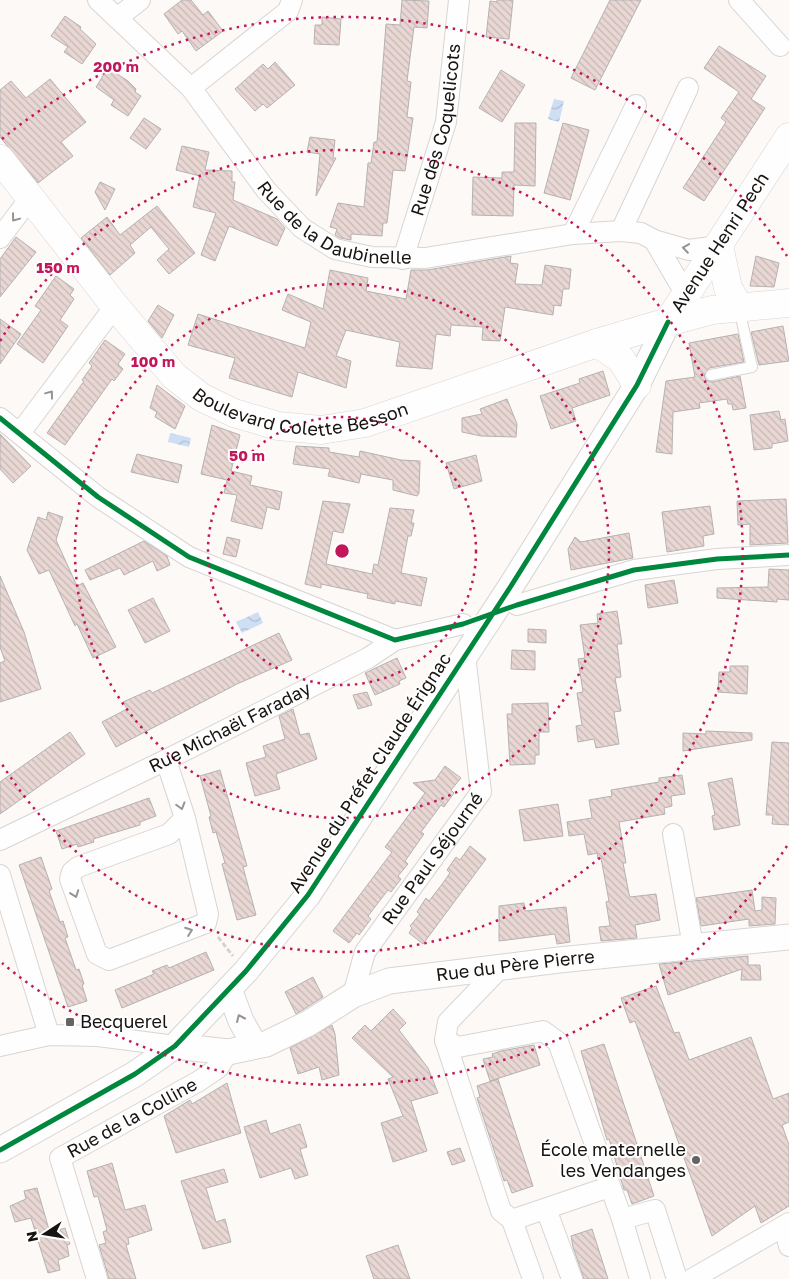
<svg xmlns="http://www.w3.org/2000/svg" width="789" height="1279" viewBox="0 0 789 1279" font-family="'Golos Text',sans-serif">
<defs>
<pattern id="water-waves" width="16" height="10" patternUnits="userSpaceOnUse" patternTransform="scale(1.25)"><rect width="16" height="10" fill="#cedef3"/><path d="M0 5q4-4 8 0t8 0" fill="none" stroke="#b0becf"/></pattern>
<pattern id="building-back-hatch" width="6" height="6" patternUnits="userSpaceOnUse" patternTransform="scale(1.25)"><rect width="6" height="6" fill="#e9d7d4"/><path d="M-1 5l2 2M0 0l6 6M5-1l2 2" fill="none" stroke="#c7b8b5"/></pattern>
</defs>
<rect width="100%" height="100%" fill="#fcf9f7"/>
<path fill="url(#water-waves)" d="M554,99L564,101L559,122L548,119Z
M170,433L191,438L189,447L168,442Z
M258,612L263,623L242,633L236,622Z"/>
<path fill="url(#building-back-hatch)" stroke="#b5b2b1" d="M182,0H191L203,15L208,11L223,31L196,51L182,31L178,34L164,14Z
M402,0L429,1L427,28L414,27L407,81L411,82L407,117L413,118L405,171L393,170L387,223H383L382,236L351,234V240L340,238L335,235L337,229L330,227L338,203L364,207L368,163H371L374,142H377L386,24L400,25Z
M497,0H513L509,39L486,37L490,1L497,2Z
M610,0H641L595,90L571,78Z
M65,16L81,27L80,29L96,44L82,64L64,52L68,47L51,36Z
M322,17L341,19L339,45L314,44L315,25H322Z
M719,46L766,76L751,99L765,108L704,201L683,188L726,122L721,118L739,92L704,68Z
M275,62L295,85L267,108L263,104L255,111L235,89L263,64L268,69Z
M108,68L128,81L136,89L135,92L141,96L128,116L111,105L114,100L96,87Z
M501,70L525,85L502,122L479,108Z
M50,79L86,122L61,142L73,156L38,183L0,137V90L11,81L26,98Z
M144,118L161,129L146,149L130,138Z
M515,123H536L535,186L514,185L513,216L472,215L473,177L502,178V172H514Z
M563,123L589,130L570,200L544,193Z
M310,137L335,140L333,158H336L316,196L320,154L307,152Z
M182,146L209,152L205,170L232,171V182H235L233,200L277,219L285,228L277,246L229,226L215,261L201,255L216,213L193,207L200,176L176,170Z
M100,182L115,189L105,210L95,192Z
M157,206L195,253L169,274L157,260L169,249L151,227L130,245L135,253L110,275L81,238L107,217L120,235Z
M16,237L36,252L0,297V259Z
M511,256L510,263L518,264L515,284L542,285L545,265L571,269L569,289H563L561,306L554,305L553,315L505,307L500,341L482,340L483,327L451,325L450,336L436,334L432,369L396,366L400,342L346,330L336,356L351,361L346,388L298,372L292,397L229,378L235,358L188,345L198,314L305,348L311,322L282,310L288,294L323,309L330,270L368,278L366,291L406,299L411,270H427Z
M756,256L779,263L774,287L750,286Z
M56,276L74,289L70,295L74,299L60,320L68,326L43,363L17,344L41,310L35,306Z
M158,305L174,315L162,338L148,321Z
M0,319L21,334L0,364Z
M783,326L789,361L759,365L751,332Z
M738,334L744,362L709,368L704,376L706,380L712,382L740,376L746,408L733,410L732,404H728L727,399L699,403L700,408L673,412L672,454L656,452L666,381L695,377L689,343Z
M105,340L125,354L118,364L123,369L114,381L112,379L65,445L47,433L84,381L82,380L92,366L89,363Z
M603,371L610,395L572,408L576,421L551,429L540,396L580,383L579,379Z
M157,385L185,406L175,429L155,417L157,412L150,408Z
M507,399L517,424L516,437L481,436L462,432V418L482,414L480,409Z
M779,411L781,420L785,419L788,441L772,444V448L754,450L750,415Z
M212,425L240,435L231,471L252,476L250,485L282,492L279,510L267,507L262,529L231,521L237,495L224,493L227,480L201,474Z
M0,434L31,466L13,483L0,469Z
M296,446L329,448V452L359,457L360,451L401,460L420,461L419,493L417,496L393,490V480L361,474L359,483L328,476L330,469L293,464Z
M137,454L182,465L178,483L131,472Z
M476,455L482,481L454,489L446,463Z
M786,499L788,543L750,545V524L738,525L737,501Z
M323,501L350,504L343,533L333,531L326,564L372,574L374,564L378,565L390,508L414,510L411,523H414L411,536H408L401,573L427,578L421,606L395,601V604L367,598L368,594L321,584V588L305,584Z
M710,506L714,534L703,536L704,546L667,552L662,512Z
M48,512L63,517L56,540L77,586L83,583L116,647L93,658L77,624L75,626L49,570L39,574L27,550L38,517L46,520Z
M629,533L633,558L571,570L568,549L575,537L581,542Z
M227,537L240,540L236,557L223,554Z
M144,541L167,556L170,565L157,571L153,561L124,575L120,568L90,580L85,570Z
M769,569L789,570V600L777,599V602L717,598V588L768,587Z
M0,576L24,632L41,689L0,702V663L5,661L0,647Z
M674,580L678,603L648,608L645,585Z
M153,598L170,631L145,643L128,610Z
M617,611L622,644H617L621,677L615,678L621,711L614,712L619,744L596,748L594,739L578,742L576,726L582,725L577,693L583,692L578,659L585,658L580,625L598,623L597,614Z
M528,629L546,630V643L528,642Z
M279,633L292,660L237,684L116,747L102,722L127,709L123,702L150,690L152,693Z
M512,650L535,651V670L511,669Z
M397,658L406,678L399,681L400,684L375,695L365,673Z
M730,666H748L747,694L718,692L719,672H730Z
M367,692L372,705L358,709L353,695Z
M548,703L549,732H539V755H535V764L510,765L507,714H512V704Z
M293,709L300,735L309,733L317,759L276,774L280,789L255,796L246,763L266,757L263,746L285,739L279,716Z
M706,731L752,733V740L683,751V733L706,734Z
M70,732L85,754L0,814V782Z
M772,742L789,743V825L772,824L773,815H766Z
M445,766L461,778L451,790L454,793L444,807L441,805L421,832L424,834L405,861L408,864L398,876L401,879L391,892L388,890L368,916L371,919L359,935L357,933L349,943L333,931L392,852L385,847L425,793L413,783L435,780Z
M220,770L247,866L243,867L256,915L237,920L222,864L225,863L216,832L213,833L209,817L211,816L200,776Z
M682,775L685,794L671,796L672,806L664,808L665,814L619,822L626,863H623L629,894L630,897L656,894L660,920L635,925L637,938L601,941L599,927L610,926L606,902L609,901L601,858L598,859L597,853L588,855L584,834L569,836L567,822L592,818L589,800L612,796L611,790L659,782V778Z
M732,778L740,825L714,830L712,816L715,815L708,783Z
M149,798L156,816L140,822V825L93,839L94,842L78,847L77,844L62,849L56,831Z
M558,804L563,836L524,841L519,810Z
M470,846L486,859L423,944L409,933L412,928L410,926L420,914L417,912L426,898L429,901L440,887L450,873L447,870L456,857L460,860Z
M41,857L52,889L49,891L60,922L63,921L68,937L65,938L76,970L79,969L84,984L82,985L87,1001L68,1007L19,865Z
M752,890L755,911L762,910V897L776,898L775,924L749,926V919L701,926L696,898Z
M524,903L525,911L566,907L570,942L557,944L555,934L499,941V906Z
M206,952L214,970L122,1008L115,990L154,974L152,971L167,965L169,968Z
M748,956V965H760L761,980H741L742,969L668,995L659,964Z
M313,977L323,997L296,1014L285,992Z
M656,986L674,1033L679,1032L689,1060L751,1037L773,1099L789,1093V1122L782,1125L789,1145V1206L761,1223L755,1206L712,1236L635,1021L630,1023L621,998Z
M393,1009L406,1023L399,1030L428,1068L438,1093L411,1101L427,1151L393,1162L381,1123L403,1116L388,1079L393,1077L352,1038L365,1025L371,1031Z
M332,1025L335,1034L339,1075L322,1080L319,1067L298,1074L290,1048Z
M604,1044L654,1196L632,1204L627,1190H624L609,1139L607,1140L581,1051Z
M534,1045L540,1065L490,1081L483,1059L493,1057L492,1054L501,1051Z
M498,1079L533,1186L512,1193L507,1180L504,1181L477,1098L480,1097L477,1086Z
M227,1083L241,1133L176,1153L164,1116L190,1100L192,1104Z
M266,1120L270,1134L300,1124L307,1147L300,1149L308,1175L295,1179L291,1168L260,1178L244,1127Z
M460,1148L465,1161L452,1165L447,1152Z
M112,1163L125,1210L145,1205L152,1230L128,1238L129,1244L126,1245L136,1279H109L99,1245L106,1243L103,1232L107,1230L98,1196L94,1197L87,1171Z
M224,1169L228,1182L206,1188L216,1222L225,1219L231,1242L203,1249L181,1181Z
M37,1188L50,1233L65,1228L70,1244L67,1245L69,1256L58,1260L60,1270L48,1273L31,1218L15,1222L10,1206L26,1199L24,1191Z
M592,1229L608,1279H584L573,1247L571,1236Z
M398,1245L410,1279H374L366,1256Z"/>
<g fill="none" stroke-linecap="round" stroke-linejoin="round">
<defs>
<path id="service" d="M711,375L752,367L739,308"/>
<g id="minor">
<path id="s1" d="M98,0L191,88L266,190L302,228L335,249L372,257L425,258L573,234L621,231L641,233L654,240L685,293"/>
<path d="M739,0L780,46"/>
<path d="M117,18L140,0"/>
<path d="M191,88L288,11L292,0"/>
<path d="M621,231L688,88"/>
<path d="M573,234L636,105"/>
<path d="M0,238L30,198"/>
<path d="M654,240L689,250L719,246"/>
<path id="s2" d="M403,259L446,122L459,0"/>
<path d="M0,418L98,497L189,557L395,640"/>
<path d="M20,433L115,306"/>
<path d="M517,605L634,570L717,559L789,555"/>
<path d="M166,760L185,818L169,834L78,867L72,872L70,879L97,954L109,960L206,923L208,914L185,818"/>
<path d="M673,834L693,946"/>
<path id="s3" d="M0,840L166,760L368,658L395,640L463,624"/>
<path d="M0,875L49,1035"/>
<path d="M500,968L448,1022L445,1040L458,1047L543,1031L558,1042L622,1219L640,1279"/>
<path id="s4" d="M353,995L365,952L481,792L465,655"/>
<path d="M445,1040L501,1211L512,1220L533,1279"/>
<path d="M0,1046L49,1035L98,1036L175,1046"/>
<path d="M546,1209L572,1279"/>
<path d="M622,1219L655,1210L677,1279"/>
<path d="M512,1220L609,1187"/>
<path d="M784,1226L789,1246"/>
<path id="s5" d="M97,1279L60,1158L199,1081L218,1068L228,1052"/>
<path d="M692,1279L789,1223"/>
</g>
<g id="tertiary">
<path d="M229,989L241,1021L255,1046"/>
<path id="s6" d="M175,1046L228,1052L266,1044L309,1023L353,995L389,981L559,960L789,937"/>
<path d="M0,1150L135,1074L175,1046L246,971L308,895L511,586L637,385L668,322"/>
</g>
<g id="secondary">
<path id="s7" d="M0,159L115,306L174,376L201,397L234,413L278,426L321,430L365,423L597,343L668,322L712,310L789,303"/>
<path d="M719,246L728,288L739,307"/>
<path id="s8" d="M668,322L789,137"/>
<path d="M597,343L621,359L637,385"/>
</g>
</defs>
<use href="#service" stroke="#d8d5d3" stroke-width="12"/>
<use href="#minor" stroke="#d8d5d3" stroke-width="22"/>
<use href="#tertiary" stroke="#d8d5d3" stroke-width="27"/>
<use href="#secondary" stroke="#d8d5d3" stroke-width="29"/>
<path stroke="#d3d3d2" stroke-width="3" stroke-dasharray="5 2.5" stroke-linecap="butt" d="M218,937L233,956"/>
<use href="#service" stroke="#fffefe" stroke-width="10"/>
<use href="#minor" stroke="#fffefe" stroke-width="20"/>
<use href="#tertiary" stroke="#fffefe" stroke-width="25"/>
<use href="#secondary" stroke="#fffefe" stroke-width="28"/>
<defs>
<path id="cycleway" d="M0,418L98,497L189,557L395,640L463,624L517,605L634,570L717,559L789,555
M0,1150L135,1074L175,1046L246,971L308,895L511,586L637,385L668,322"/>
</defs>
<use href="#cycleway" stroke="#fff" stroke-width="8"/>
<use href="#cycleway" stroke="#00873e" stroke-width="5"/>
</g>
<defs><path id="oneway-chevron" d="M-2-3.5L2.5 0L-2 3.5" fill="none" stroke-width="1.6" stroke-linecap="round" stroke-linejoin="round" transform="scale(1.25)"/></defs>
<g stroke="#969493">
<use href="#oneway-chevron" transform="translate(15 218) rotate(127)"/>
<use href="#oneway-chevron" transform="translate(686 248) rotate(-172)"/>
<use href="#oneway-chevron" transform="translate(50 394) rotate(-53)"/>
<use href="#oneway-chevron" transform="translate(181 806) rotate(74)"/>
<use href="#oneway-chevron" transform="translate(75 894) rotate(70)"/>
<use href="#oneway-chevron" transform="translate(189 931) rotate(-20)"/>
<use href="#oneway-chevron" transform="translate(240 1018) rotate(-114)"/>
</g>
<g fill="none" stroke="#c2185b" stroke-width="2.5" stroke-dasharray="2.5 5">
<circle cx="342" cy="551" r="134"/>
<circle cx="342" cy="551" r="267"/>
<path d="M0 341A401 401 0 1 1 0 761"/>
<path d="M787 846A534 534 0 0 1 2 963M2 139A534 534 0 0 1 787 256"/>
</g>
<g fill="#666461" stroke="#fff" stroke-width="2">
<rect x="65" y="1017" width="10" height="10" rx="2.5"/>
<circle cx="696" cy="1160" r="5"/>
</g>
<g text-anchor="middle" stroke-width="4" stroke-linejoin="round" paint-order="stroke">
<g font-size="18" fill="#161310" stroke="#fff">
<text dy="6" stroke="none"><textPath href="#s2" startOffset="134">Rue des Coquelicots</textPath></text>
<text dy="6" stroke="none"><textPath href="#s1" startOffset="335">Rue de la Daubinelle</textPath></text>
<text dy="6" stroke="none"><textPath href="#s8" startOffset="95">Avenue Henri Pech</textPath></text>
<text dy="6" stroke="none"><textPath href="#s7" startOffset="416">Boulevard Colette Besson</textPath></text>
<text dy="6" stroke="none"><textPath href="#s3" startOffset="256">Rue Michaël Faraday</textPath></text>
<text transform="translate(370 773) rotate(-57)" y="6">Avenue du Préfet Claude Érignac</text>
<text dy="6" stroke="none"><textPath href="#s4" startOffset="160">Rue Paul Séjourné</textPath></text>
<text dy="6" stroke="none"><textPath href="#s6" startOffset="358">Rue du Père Pierre</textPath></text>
<text dy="6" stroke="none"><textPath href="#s5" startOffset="209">Rue de la Colline</textPath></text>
</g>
<g font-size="18" fill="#161310" stroke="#fff" text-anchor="start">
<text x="80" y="1028">Becquerel</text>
<text x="686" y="1156" text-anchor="end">École maternelle<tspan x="686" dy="21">les Vendanges</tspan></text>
</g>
</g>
<circle cx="342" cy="551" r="8" fill="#c2185b" stroke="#fff" stroke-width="2.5"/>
<g font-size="15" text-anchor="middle" font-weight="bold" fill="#c2185b" stroke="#fff" stroke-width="4" stroke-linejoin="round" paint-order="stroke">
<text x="116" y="72">200 m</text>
<text x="58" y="273">150 m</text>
<text x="153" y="367">100 m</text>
<text x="247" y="461">50 m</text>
</g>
<g transform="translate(45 1234) rotate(258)" stroke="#ffffff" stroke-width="4" paint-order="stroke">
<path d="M0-4L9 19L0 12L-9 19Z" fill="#161310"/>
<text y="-8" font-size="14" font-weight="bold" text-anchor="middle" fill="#161310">N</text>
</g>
</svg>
